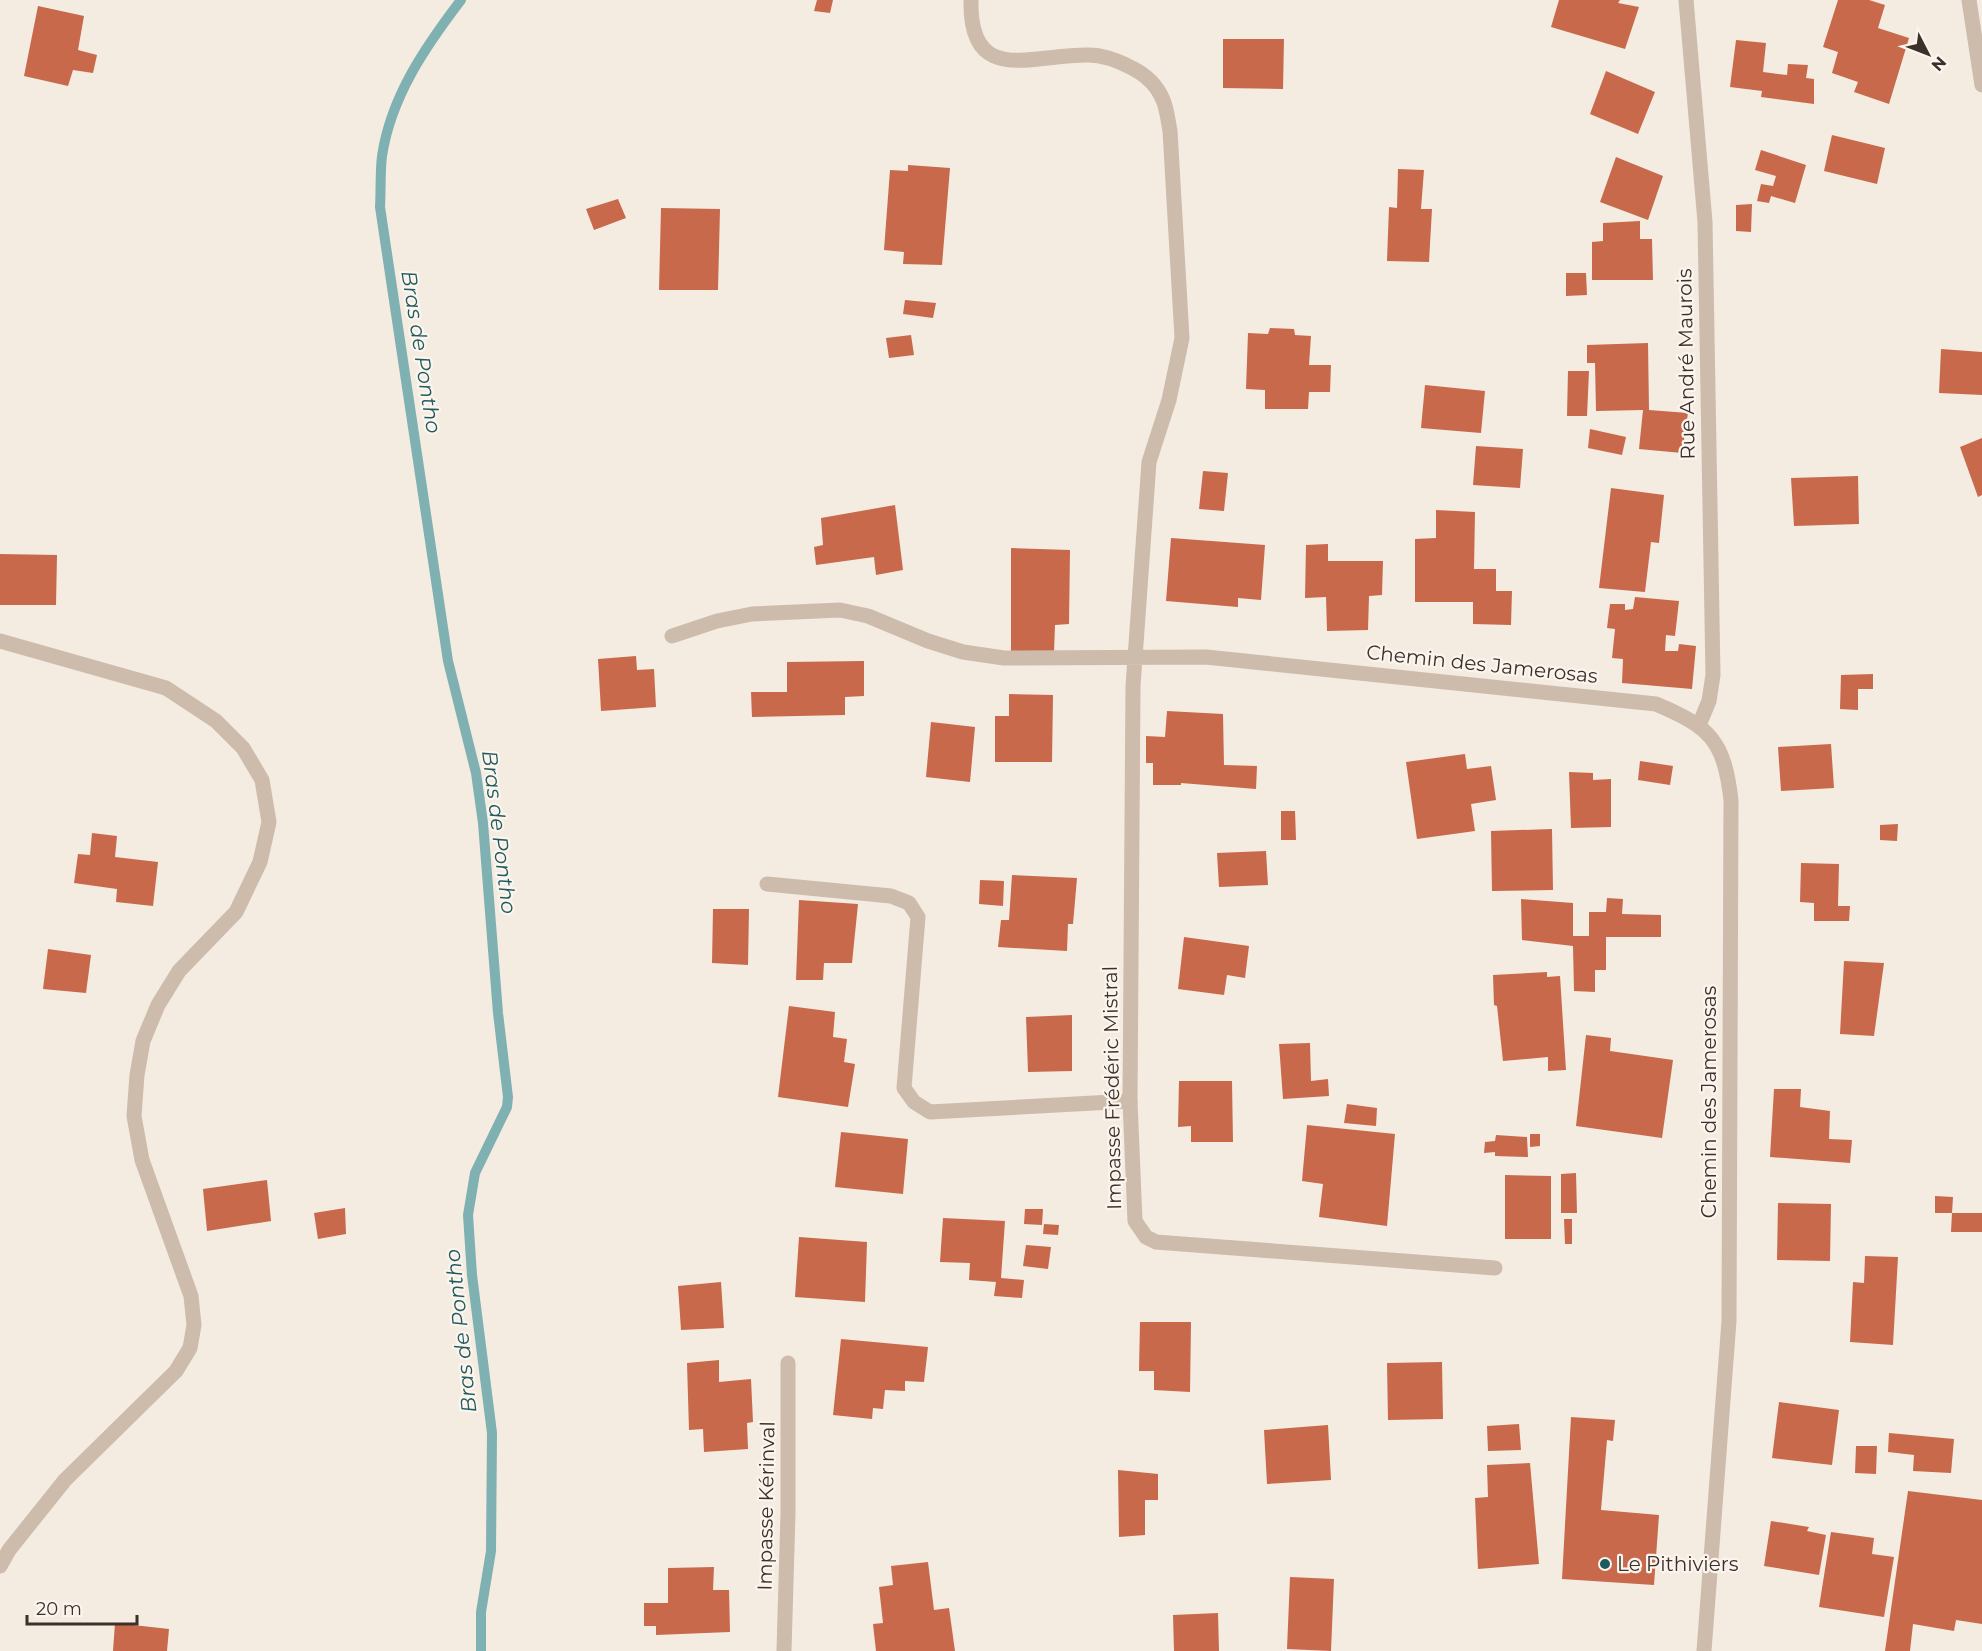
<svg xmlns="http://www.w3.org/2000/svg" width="1982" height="1651" viewBox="0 0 1982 1651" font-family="Montserrat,sans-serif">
<rect width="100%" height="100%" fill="#f4ebe1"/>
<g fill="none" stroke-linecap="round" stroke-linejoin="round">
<path stroke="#7fb0b2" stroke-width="10" d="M461,0C426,46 391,96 382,156C380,173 381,190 380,207L448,661L476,773L483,823L498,1013L508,1097L507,1107L475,1173L468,1215L472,1275L492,1433L491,1551L481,1612V1651"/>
</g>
<path fill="#c8694b" d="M817,0H833L830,13L814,11Z
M1559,0H1620L1618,3L1639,7L1625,49L1551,27Z
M1838,0H1869L1885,5L1878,28L1909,38L1889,104L1854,92L1858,82L1832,73L1838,52L1823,47Z
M38,6L84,16L78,50L97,55L93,73L73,70L68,86L24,76Z
M1223,39H1284L1283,89L1223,88Z
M1736,40L1766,43L1763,72L1787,75L1788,64L1808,65L1806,78L1814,79V104L1761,97L1762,91L1730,87Z
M1606,71L1655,92L1638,134L1590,114Z
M1832,135L1885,148L1877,184L1824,171Z
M1761,150L1806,165L1795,203L1771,196L1769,203L1757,201L1761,184L1773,186L1776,176L1755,170Z
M1616,157L1663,176L1648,220L1600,202Z
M908,165L950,168L942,265L903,264L904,252L884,250L890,170L908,171Z
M1398,169L1424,170L1421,209H1432L1429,262L1387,261L1389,207L1397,208Z
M618,199L626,218L594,230L586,209Z
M1752,204L1751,232L1736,231V205Z
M661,208L720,209L718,290H659Z
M1640,221V239H1652L1653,280H1592V242L1603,241V223Z
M1566,273H1586L1587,295L1566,296Z
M905,300L936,303L933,318L903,314Z
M1270,328L1294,329L1295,335L1311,336L1309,365H1331L1330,392H1309L1308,409H1265V390L1246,389L1248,333L1268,334Z
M911,335L914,355L889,358L886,338Z
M1648,343L1649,410L1688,413L1682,453L1639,449L1643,410L1596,411L1595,363H1587V345Z
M1941,349L1982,352V395L1939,393Z
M1568,371H1589L1587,416H1567Z
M1425,385L1485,391L1481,433L1421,428Z
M1590,429L1626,437L1622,455L1588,448Z
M1982,438V495L1978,497L1960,447Z
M1476,446L1523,449L1520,488L1473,485Z
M1203,471L1228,473L1224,511L1199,509Z
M1858,476L1859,524L1794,526L1791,478Z
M1611,488L1664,495L1659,543L1651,542L1645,592L1599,588Z
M895,505L903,570L876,575L874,557L816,565L814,547L823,545L821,518Z
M1436,510L1475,512L1474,569H1496V591H1512L1511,625L1473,624V602H1415V539L1436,538Z
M1171,538L1265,545L1261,600L1238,598V607L1166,601Z
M1328,544V561H1383L1382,595L1369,596L1368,630L1327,631L1326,597L1305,598L1306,545Z
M1011,548L1070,550L1069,624L1055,625L1054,653L1011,652Z
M0,554L57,555L56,605H0Z
M1635,597L1679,601L1675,636L1666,635L1665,651H1678L1679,644L1696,646L1692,689L1622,683L1623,659L1612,658L1615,629L1607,628L1610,604H1625V610L1633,609Z
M636,656L637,670L654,669L656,707L601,711L598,659Z
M864,661V696L845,697V715L752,717L751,692H787V662Z
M1873,674V689H1858V710L1840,709L1841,675Z
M1009,694L1053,695L1052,762H995V716H1009Z
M1167,711L1223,714L1224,765L1257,766L1256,789L1181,783V785H1153V763H1146V736L1165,737Z
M931,722L975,727L970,782L926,777Z
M1831,744L1834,788L1781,791L1778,747Z
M1465,754L1467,769L1491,766L1496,800L1471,804L1475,831L1417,839L1406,762Z
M1640,761L1673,766L1670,785L1638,780Z
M1569,772L1593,773V780L1611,779V827L1571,828Z
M1281,811H1295L1296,840H1281Z
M1898,824L1897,841L1880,840V825Z
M1552,829L1553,890L1492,891L1491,831Z
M92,833L117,836L115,857L158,862L153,906L116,902L117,889L74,883L78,854L90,855Z
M1266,851L1268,885L1219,887L1217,853Z
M1801,863L1839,864L1838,906H1850L1849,921H1814V903L1800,902Z
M1012,875L1077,878L1073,924H1068L1067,951L998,947L1001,920H1009Z
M980,880L1004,881L1003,906L979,904Z
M1607,898L1623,899L1622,914L1661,915V937H1606V970H1595V992L1574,991L1573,946L1522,940L1521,899L1573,903V936H1589V912H1606Z
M799,900L858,904L852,963H824L823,980H796Z
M713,909H749L748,965L712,963Z
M1184,937L1249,946L1245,978L1227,975L1224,995L1178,989Z
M48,949L91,955L86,993L43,989Z
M1844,961L1884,963L1874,1036L1840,1034Z
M1547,972V977L1560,976L1566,1070L1548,1071V1057L1503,1061L1497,1006L1494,1005L1493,975Z
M789,1006L835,1012L833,1037L847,1039L844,1062L855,1064L848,1107L778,1097Z
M1072,1015V1071L1028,1072L1026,1017Z
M1586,1035L1611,1038L1610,1051L1673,1060L1662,1138L1576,1126Z
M1310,1043L1311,1081L1328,1079L1329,1096L1283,1099L1279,1044Z
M1179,1081H1232L1233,1142H1191V1126L1178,1127Z
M1774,1089H1801L1800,1107L1830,1111L1829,1139L1852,1140L1850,1163L1770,1157Z
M1347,1104L1377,1108L1376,1126L1344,1123Z
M1307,1125L1395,1134L1387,1226L1319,1217L1323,1184L1302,1181Z
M841,1132L908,1139L903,1194L835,1187Z
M1530,1134H1540V1146L1530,1147Z
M1496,1135L1527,1137L1528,1157L1495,1156V1152L1484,1153L1485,1142L1495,1141Z
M1576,1173L1577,1213H1561V1174Z
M1505,1175L1551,1176V1239H1505Z
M267,1180L271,1221L207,1231L203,1189Z
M1935,1196L1953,1197L1952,1213H1935Z
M1778,1203L1831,1204L1830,1261L1777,1260Z
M345,1208L346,1234L318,1239L314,1213Z
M1025,1209H1043L1042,1225L1024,1224Z
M1952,1213H1982V1232H1951Z
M943,1218L1005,1221L1001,1278L1024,1280L1022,1298L994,1296L996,1282L969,1280L970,1263L940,1262Z
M1564,1219H1572V1244H1565Z
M1044,1224L1059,1225L1058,1235L1043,1234Z
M799,1237L867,1242L865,1302L795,1297Z
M1026,1245L1051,1247L1048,1269L1023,1266Z
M1865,1256L1898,1257L1893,1345L1850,1342L1853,1282L1864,1283Z
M721,1282L724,1328L681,1330L678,1286Z
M1140,1322H1191L1190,1392L1154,1390V1371H1139Z
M841,1339L928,1347L924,1382L905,1381V1391L885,1390L883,1409L873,1408L872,1419L833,1415Z
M719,1360V1382L751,1379L753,1422L747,1423L748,1449L704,1452L703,1429L689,1430L687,1363Z
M1442,1362L1443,1419L1388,1420L1387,1363Z
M1779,1402L1839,1410L1832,1465L1772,1458Z
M1571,1417L1615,1420L1613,1441L1607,1440L1601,1510L1659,1515L1654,1585L1562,1579Z
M1519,1424L1521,1450L1488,1451L1487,1426Z
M1328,1425L1331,1480L1267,1484L1264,1430Z
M1889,1433L1954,1439L1951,1473L1913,1471L1914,1455L1888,1452Z
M1856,1446H1877L1876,1474L1855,1473Z
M1530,1463L1539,1564L1478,1569L1475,1498L1488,1497L1487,1465Z
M1118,1470L1158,1474V1500H1145V1535L1119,1537Z
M1908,1491L1982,1500V1624L1956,1620L1954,1631L1913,1624L1910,1651H1885Z
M1771,1521L1809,1527L1807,1531L1826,1535L1819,1575L1764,1566Z
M1831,1532L1874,1538L1872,1554L1894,1557L1884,1617L1819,1607Z
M928,1562L934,1610L949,1608L955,1651H876L873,1624L883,1623L879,1587L893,1585L891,1566Z
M714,1567L713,1590H729L730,1632L656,1635V1626H644V1603H668V1568Z
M1290,1577L1334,1579L1331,1651L1287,1649Z
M1218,1613L1219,1651H1174L1173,1615Z
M115,1623L169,1629L167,1651H113Z"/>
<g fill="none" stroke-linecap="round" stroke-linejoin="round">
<path stroke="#cdbbac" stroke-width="15" d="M767,884L891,896L909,903L918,917L904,1088L914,1102L930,1112L1130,1101
M784,1651L788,1513V1363"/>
<path stroke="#cdbbac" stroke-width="15" d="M971,0C969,87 1033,54 1088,55C1103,55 1119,61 1132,68C1146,75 1157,85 1163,100C1167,109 1168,121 1170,131L1182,338L1169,400L1149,462L1133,686L1130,1101L1135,1221L1146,1237L1156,1242L1495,1268
M1686,0L1705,222L1713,675L1709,701L1699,725
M1969,0L1982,85
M672,636L717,621L752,614L840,610L868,616L928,641L963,652L1004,658L1206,657L1656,704C1710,727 1724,740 1731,800L1729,1321L1704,1651
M0,641L166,688L216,721L243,748L262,780L269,822L260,862L236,912L179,971L158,1005L143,1041L137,1075L134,1116L142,1160L191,1296L194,1325L190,1348L176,1371L65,1480L9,1550L0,1566"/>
</g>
<circle fill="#1f5a5e" stroke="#fbf5ee" stroke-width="2" cx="1605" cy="1564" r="6"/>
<g text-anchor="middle" stroke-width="4.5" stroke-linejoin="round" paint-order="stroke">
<g font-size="20" fill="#3b302b" stroke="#fbf5ee">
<text transform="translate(1686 364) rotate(-91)" y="7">Rue André Maurois</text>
<text transform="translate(1482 664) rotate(6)" y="7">Chemin des Jamerosas</text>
<text transform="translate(1112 1088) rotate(-91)" y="7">Impasse Frédéric Mistral</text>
<text transform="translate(1709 1102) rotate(-90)" y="7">Chemin des Jamerosas</text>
<text transform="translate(766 1506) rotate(-89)" y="7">Impasse Kérinval</text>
</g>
<g font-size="20" fill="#3b302b" stroke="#fbf5ee" text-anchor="start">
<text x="1617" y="1571">Le Pithiviers</text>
</g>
<g font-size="21" font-style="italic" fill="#1f5a5e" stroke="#fbf5ee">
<text transform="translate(421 352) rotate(81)" y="7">Bras de Pontho</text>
<text transform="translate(499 832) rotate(83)" y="7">Bras de Pontho</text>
<text transform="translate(461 1331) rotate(-96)" y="7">Bras de Pontho</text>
</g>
</g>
<g transform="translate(1928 54) rotate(132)" stroke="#fbf5ee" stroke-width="4.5" paint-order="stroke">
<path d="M0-4.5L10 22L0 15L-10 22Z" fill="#3b302b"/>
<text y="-9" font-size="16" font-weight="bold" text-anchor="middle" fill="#3b302b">N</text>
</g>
<path d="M27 1615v9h110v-9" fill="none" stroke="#3b302b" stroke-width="3"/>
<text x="36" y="1615" font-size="18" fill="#3b302b" stroke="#fbf5ee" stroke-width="4.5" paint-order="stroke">20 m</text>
</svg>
